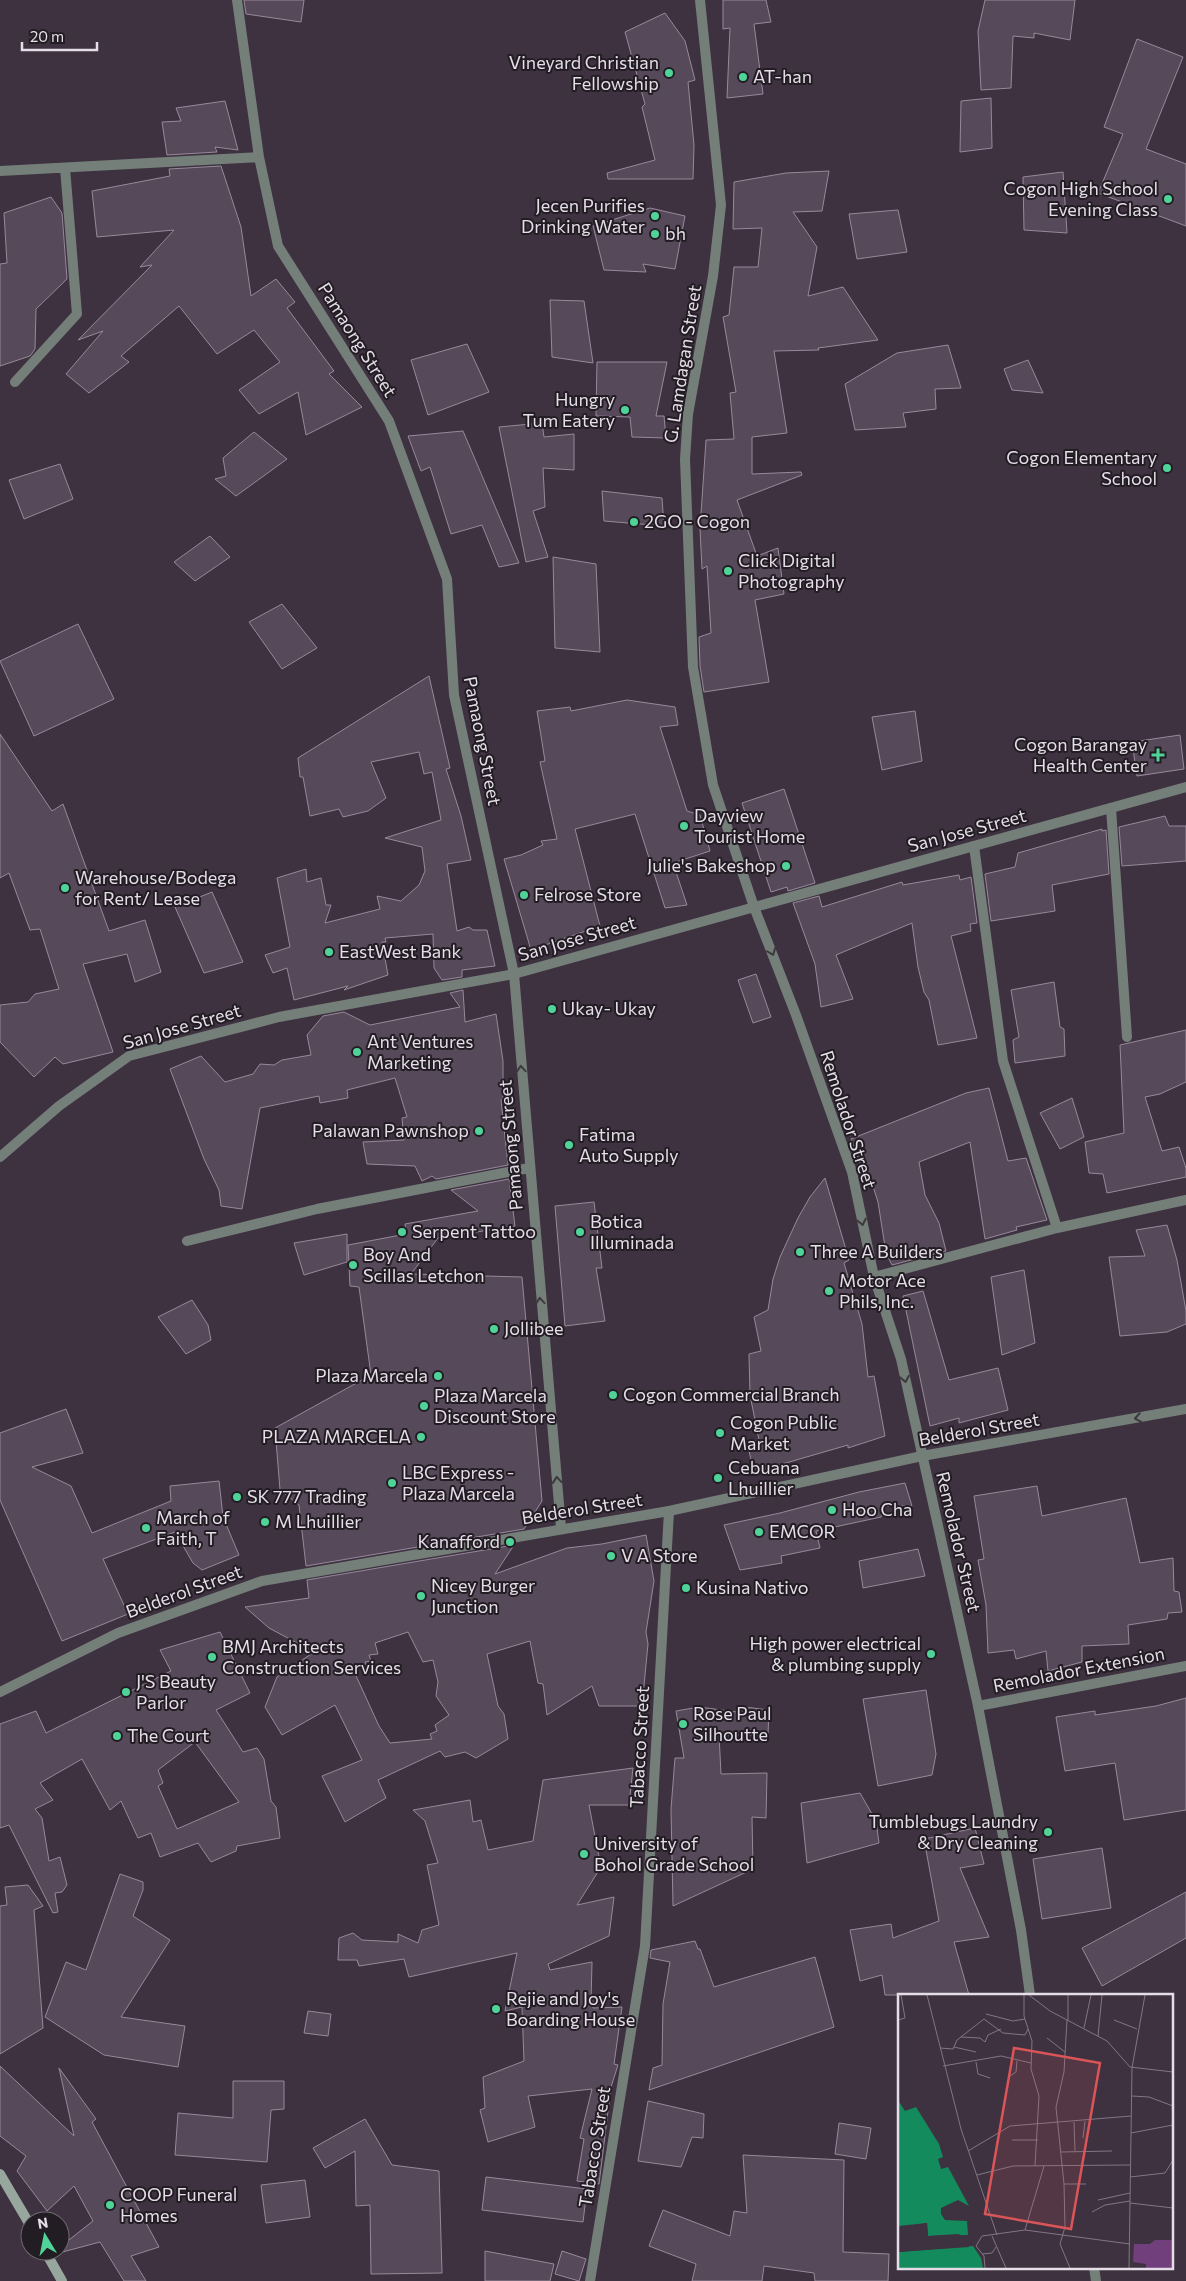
<svg xmlns="http://www.w3.org/2000/svg" width="1186" height="2281" viewBox="0 0 1186 2281" font-family="Commissioner,sans-serif">
<rect width="100%" height="100%" fill="#3e3241"/>
<path fill="#564959" stroke="#97899a" fill-rule="evenodd" d="M244,0H304L301,22L246,14Z
M723,0H766L771,22L754,24L763,94L727,98L730,28L723,29Z
M985,0H1075L1070,40L1034,33V38L1013,36L1011,88L981,90L978,31Z
M665,13L685,41L695,80L688,82L694,145L693,179H608L607,173L655,160L642,107L645,104L625,32Z
M1137,39L1183,57L1146,149L1186,164V226L1098,193L1123,134L1104,127Z
M991,98L992,148L960,152L961,101Z
M225,101L238,150L215,147L217,152L167,155L162,122L181,121L176,108Z
M221,166L241,227L251,296L276,279L295,302L287,308L334,371L329,374L362,407L306,435L298,392L259,414L239,390L280,362L254,330L217,354L179,306L121,356L129,362L89,393L66,374L103,331L78,340L152,265L140,267L174,230L97,237L92,191L170,176L169,169Z
M829,171L822,211L793,212L817,247L808,296L843,287L878,340L818,348L819,350L774,351L787,433L752,437V474L801,472L802,475L737,500L757,556L778,548L784,594L755,600L769,682L704,692L700,666L699,637L711,633L707,566L702,569L700,529L706,440L734,439L730,393L736,392L723,317L729,315L734,267H758L762,228L733,229L734,182L786,173Z
M1063,172L1067,233L1024,230L1023,177Z
M51,197L62,213L67,279L36,309L35,349L30,356L0,366V264L7,263L4,213Z
M650,208L685,216L675,269L643,264L646,272L604,270L593,226Z
M898,210L907,252L857,259L849,214Z
M550,300L584,301L593,363L552,357Z
M467,344L489,392L428,415L411,360Z
M948,345L961,388L935,389L936,409L903,413L906,427L855,430L845,384L897,353Z
M1028,360L1043,393L1012,390L1004,369Z
M597,362H667L656,416H664L666,438L632,437L630,417L596,416Z
M542,423L544,437L574,434V470L543,468L545,507L533,511L548,557L526,562L499,427Z
M463,431L480,471L519,563L499,567L482,525L451,534L430,467L421,471L408,436Z
M254,432L287,459L236,496L215,479L226,476L223,458Z
M60,464L73,499L24,519L9,480Z
M602,491L662,498L664,526L604,521Z
M210,536L230,557L195,581L174,562Z
M553,557L596,564L600,652L555,648Z
M282,604L317,648L282,669L249,622Z
M78,624L114,699L34,736L0,661Z
M429,676L450,768L446,769L461,816L471,860L447,864L457,931L469,927L473,930H487L495,966L462,970V977L442,980L434,968L433,934L385,938L386,942H382L388,975L344,990L348,986L294,1000L287,968L273,973L265,955L290,947L277,878L306,869L307,882L321,878L326,905H331L325,923L380,909L377,896L401,901L419,885L425,871L422,847L385,838L441,820L432,772L424,774L419,752L371,762L386,798L368,811L343,817L339,809L310,816L303,777H300L298,758Z
M627,700L675,707L678,725L660,727L687,811L700,815L710,851L673,863L687,905L665,908L635,814L575,829L600,926L531,950L504,859L521,855L543,845L541,841L557,839L540,762L545,761L537,711L570,707L571,711Z
M915,711L922,761L882,770L872,717Z
M0,734L52,811L63,804L109,931L145,920L161,972L135,982L127,954L83,964L113,1052L63,1064L55,1057L34,1077L0,1042V1005L28,1002L35,994L59,989L40,929L30,930L9,873L0,878Z
M1180,735L1184,769L1137,776L1132,742Z
M784,789L815,883L788,891L787,887L771,892L742,803Z
M1165,816L1169,826H1186V861L1122,866L1119,827Z
M1102,829V831L1106,830L1109,874L1052,885L1055,911L991,921L985,874L1015,867L1018,853Z
M959,875L960,880L971,877L977,923L970,924L971,931L951,936L977,1038L938,1045L929,1000L924,992L918,967L912,923L836,955L853,999L821,1007L815,964L793,903L819,896L822,907L902,882L903,885Z
M212,892L243,962L204,973L175,907Z
M756,974L771,1017L753,1023L738,980Z
M1054,982L1060,1027L1064,1029L1065,1056L1015,1063L1013,1040L1019,1037L1011,990Z
M463,990L465,1022L496,1014L503,1061V1100H501L508,1165L436,1179L432,1176L422,1181L415,1166L367,1164L363,1142L404,1140L402,1118L407,1117L395,1078L347,1090L348,1098L320,1103L319,1096L260,1108L242,1209L221,1206L219,1190L204,1159L170,1069L201,1056L225,1082L253,1074L260,1064L274,1065L282,1060L311,1055L307,1035L323,1016L344,1012L370,1025L460,1007L450,993Z
M1186,1030V1082L1160,1094L1145,1097L1162,1151L1179,1147L1186,1168V1177L1107,1193L1103,1174L1089,1173L1085,1142L1124,1133L1120,1045Z
M989,1088L1008,1161L1026,1158L1047,1220L1016,1227L1017,1230L985,1239L970,1142L919,1162L925,1195L939,1223L946,1251L892,1265L886,1253L878,1202L871,1180L867,1182L851,1139L966,1093Z
M1072,1098L1084,1137L1060,1149L1040,1113Z
M825,1178L849,1260L844,1263L862,1324L868,1377L874,1376L885,1436L848,1448V1445L765,1469H753L747,1442L759,1440L750,1395L749,1354L761,1351L754,1317L768,1310L773,1279L780,1257L798,1218L810,1197Z
M509,1179L515,1226L438,1238L411,1274L522,1277L542,1501L524,1529L306,1566L299,1505L280,1490L275,1428L371,1375L359,1287L350,1286L348,1245L406,1234L405,1224L478,1211L451,1190Z
M594,1202L602,1268H596L605,1321L565,1326L555,1206Z
M1167,1225L1177,1260L1186,1311V1324L1167,1332L1120,1336L1109,1257L1145,1256L1136,1230Z
M347,1234V1262L304,1275L294,1243Z
M1024,1270L1035,1343L1002,1355L991,1277Z
M923,1291L949,1380L998,1368L1008,1410L959,1423V1418L930,1426L903,1296Z
M192,1300L208,1325L211,1340L186,1354L158,1317Z
M66,1409L83,1453L32,1467L71,1486L92,1533L171,1501L170,1486L219,1481L223,1517L239,1555L202,1570L193,1563L175,1532L103,1559L128,1614L62,1641L0,1500V1433Z
M905,1483L912,1506H885L881,1517L816,1531L820,1548L781,1556L782,1563L740,1570L724,1525L780,1513L859,1492Z
M1037,1486L1042,1516L1126,1498L1140,1563L1173,1558L1174,1591L1179,1592L1182,1612L1168,1613L1167,1619L1128,1625L1129,1644L1082,1646V1662L1048,1671L1046,1651L1016,1659L1014,1650L988,1653L986,1605L978,1560L984,1559L974,1496Z
M646,1535L654,1581L646,1632L648,1644L642,1706H599L592,1686L547,1715L543,1684L538,1683L530,1641L487,1654L498,1706L504,1714L508,1739L476,1758L465,1752L445,1757L440,1751L378,1780L386,1798L345,1822L322,1776L362,1760L335,1705L282,1735L265,1707L277,1677L314,1652L269,1628L245,1607L309,1598L307,1580L514,1545L495,1574L567,1548L602,1544ZM408,1632L423,1662L433,1660L438,1682L436,1696L449,1715L435,1725L437,1731L430,1734L432,1739L390,1743L379,1726L352,1667L366,1664L365,1662L371,1661L369,1655L378,1654L375,1643Z
M918,1549L925,1576L863,1588L859,1561Z
M220,1632L250,1693L216,1710L243,1752L257,1748L264,1759L271,1801L276,1807L280,1838L237,1846L236,1851L211,1862L198,1843L160,1857L151,1833L138,1838L121,1801L110,1810L82,1759L40,1783L53,1800L35,1809L42,1818L49,1861L60,1857L67,1885L62,1892L55,1893L58,1912L53,1913L9,1825L0,1828V1724L36,1711L46,1733L171,1671L160,1650ZM195,1742L239,1802L177,1829L158,1786L163,1783L158,1770Z
M926,1690L936,1754L932,1775L878,1786L863,1699Z
M1186,1698V1810L1124,1820L1115,1763L1065,1771L1056,1717L1095,1711V1715L1156,1706Z
M737,1706L769,1710L768,1735H719L721,1774L767,1773L766,1818L752,1817L753,1869L673,1906L671,1809L675,1758H684L676,1711L699,1707L737,1712Z
M633,1768L629,1805H589L601,1867L577,1905L614,1897L609,1936L548,1964L550,1970L592,1962L591,2001H593V2008L622,2007L614,2064L618,2065L611,2087L599,2184L577,2181L584,2139L580,2138L592,2089L528,2096L535,2127L488,2142L480,2110L485,2108L483,2077L524,2061L522,2007L505,2011L517,1953L409,1977L404,1959L359,1966L357,1960H338L339,1938L353,1933L362,1940L398,1942V1934L418,1943L422,1930L439,1925L427,1865L438,1863L425,1821L413,1810L470,1800L473,1822L481,1820L488,1850L533,1841L543,1780Z
M860,1793L876,1821L879,1843L807,1863L801,1803Z
M975,1828L984,1864L960,1868L989,1937L954,1942L969,1995H885L882,1975L860,1981L850,1930L891,1924L893,1938L939,1921L924,1839Z
M1102,1848L1111,1908L1042,1919L1033,1859Z
M120,1874L143,1882V1890L133,1916L170,1940L121,2017L185,2026L178,2067L104,2055L45,2017L66,1962L86,1970Z
M28,1885L43,1906L34,1910L43,2028L0,2054V1906L7,1905L5,1887Z
M1186,1892V1938L1102,1986L1082,1948Z
M695,1941L698,1949H700L714,1987L815,1957L834,2027L649,2090L653,2068L662,2065L663,2004L670,1962L650,1958L651,1950Z
M308,2011L331,2014L328,2036L304,2033Z
M0,2066L74,2136L59,2068L96,2119L92,2122L159,2247L131,2256L146,2281H124L100,2242L55,2254L53,2252L60,2251V2247L93,2221L74,2186L47,2211L17,2171L26,2156L0,2136Z
M233,2081H284V2109L271,2110L267,2162L175,2155L178,2113L233,2118Z
M648,2101L704,2114L703,2138L692,2137L681,2167L638,2161Z
M365,2119L392,2165L439,2171L442,2273L371,2274L370,2205L356,2206L355,2151L325,2168L313,2148Z
M839,2123L871,2128L866,2159L835,2154Z
M743,2155L844,2160L843,2252L889,2254L888,2281H815L814,2273L764,2266L762,2281H692L696,2264L649,2246L663,2210L730,2236L734,2211L747,2213Z
M486,2177L587,2189L583,2222L482,2210Z
M305,2180L310,2217L266,2223L261,2185Z
M485,2251L554,2264L550,2281H485Z
M562,2251L586,2259L579,2281L555,2274Z"/>
<g fill="none" stroke-linecap="round" stroke-linejoin="round">
<path stroke="#757f79" stroke-width="10" d="M237,0L259,157L278,246L389,421L447,579L454,695L514,974L561,1528
M0,171L259,157
M15,382L77,314L65,168
M1111,808L1127,1037
M974,846L1003,1061L1057,1228
M187,1241L317,1209L529,1168
M874,1277L1057,1228L1186,1200
M978,1706L1186,1666
M590,2281L645,1946L669,1511"/>
<path stroke="#757f79" stroke-width="10" d="M700,0L721,205L713,276L688,414L685,459L693,667L713,785L754,907L796,1015L852,1172L874,1277L901,1359L978,1706L1021,1930L1030,1995
M0,1157L59,1106L129,1056L279,1017L514,974L1186,787
M0,1692L118,1633L262,1581L669,1511L922,1456L1186,1409
M1094,2267L1096,2281"/>
<path stroke="#98a79e" stroke-width="10" d="M0,2174L30,2225
M45,2251L62,2281"/>
</g>
<defs><path id="oneway-chevron" d="M-2-3.5L2.5 0L-2 3.5" fill="none" stroke-width="1.6" stroke-linecap="round" stroke-linejoin="round" transform="scale(1.25)"/></defs>
<g stroke="#3b3a3d">
<use href="#oneway-chevron" transform="translate(772 952) rotate(69)"/>
<use href="#oneway-chevron" transform="translate(521 1069) rotate(-94)"/>
<use href="#oneway-chevron" transform="translate(862 1222) rotate(78)"/>
<use href="#oneway-chevron" transform="translate(540 1301) rotate(-95)"/>
<use href="#oneway-chevron" transform="translate(905 1379) rotate(79)"/>
<use href="#oneway-chevron" transform="translate(1138 1418) rotate(170)"/>
<use href="#oneway-chevron" transform="translate(557 1480) rotate(-95)"/>
</g>
<g fill="#50d398" stroke="#221c23" stroke-width="2">
<circle cx="669" cy="73" r="5"/>
<circle cx="743" cy="77" r="5"/>
<circle cx="1168" cy="199" r="5"/>
<circle cx="655" cy="216" r="5"/>
<circle cx="655" cy="234" r="5"/>
<circle cx="625" cy="410" r="5"/>
<circle cx="1167" cy="468" r="5"/>
<circle cx="634" cy="522" r="5"/>
<circle cx="728" cy="571" r="5"/>
<path d="M1155.5 747.5h5v5h5v5h-5v5h-5v-5h-5v-5h5z"/>
<circle cx="684" cy="826" r="5"/>
<circle cx="786" cy="866" r="5"/>
<circle cx="65" cy="888" r="5"/>
<circle cx="524" cy="895" r="5"/>
<circle cx="329" cy="952" r="5"/>
<circle cx="552" cy="1009" r="5"/>
<circle cx="357" cy="1052" r="5"/>
<circle cx="479" cy="1131" r="5"/>
<circle cx="569" cy="1145" r="5"/>
<circle cx="402" cy="1232" r="5"/>
<circle cx="580" cy="1232" r="5"/>
<circle cx="800" cy="1252" r="5"/>
<circle cx="353" cy="1265" r="5"/>
<circle cx="829" cy="1291" r="5"/>
<circle cx="494" cy="1329" r="5"/>
<circle cx="438" cy="1376" r="5"/>
<circle cx="613" cy="1395" r="5"/>
<circle cx="424" cy="1406" r="5"/>
<circle cx="720" cy="1433" r="5"/>
<circle cx="421" cy="1437" r="5"/>
<circle cx="718" cy="1478" r="5"/>
<circle cx="392" cy="1483" r="5"/>
<circle cx="237" cy="1497" r="5"/>
<circle cx="832" cy="1510" r="5"/>
<circle cx="265" cy="1522" r="5"/>
<circle cx="146" cy="1528" r="5"/>
<circle cx="759" cy="1532" r="5"/>
<circle cx="510" cy="1542" r="5"/>
<circle cx="611" cy="1556" r="5"/>
<circle cx="686" cy="1588" r="5"/>
<circle cx="421" cy="1596" r="5"/>
<circle cx="931" cy="1654" r="5"/>
<circle cx="212" cy="1657" r="5"/>
<circle cx="126" cy="1692" r="5"/>
<circle cx="683" cy="1724" r="5"/>
<circle cx="117" cy="1736" r="5"/>
<circle cx="1048" cy="1832" r="5"/>
<circle cx="584" cy="1854" r="5"/>
<circle cx="496" cy="2009" r="5"/>
<circle cx="110" cy="2205" r="5"/>
</g>
<g text-anchor="middle" stroke-width="4" stroke-linejoin="round" paint-order="stroke">
<g font-size="18" fill="#e5dde7" stroke="#221c23" text-anchor="start">
<text x="659" y="69" text-anchor="end">Vineyard Christian<tspan x="659" dy="21">Fellowship</tspan></text>
<text x="753" y="83">AT-han</text>
<text x="1158" y="195" text-anchor="end">Cogon High School<tspan x="1158" dy="21">Evening Class</tspan></text>
<text x="645" y="212" text-anchor="end">Jecen Purifies<tspan x="645" dy="21">Drinking Water</tspan></text>
<text x="665" y="240">bh</text>
<text x="615" y="406" text-anchor="end">Hungry<tspan x="615" dy="21">Tum Eatery</tspan></text>
<text x="1157" y="464" text-anchor="end">Cogon Elementary<tspan x="1157" dy="21">School</tspan></text>
<text x="644" y="528">2GO - Cogon</text>
<text x="738" y="567">Click Digital<tspan x="738" dy="21">Photography</tspan></text>
<text x="1147" y="751" text-anchor="end">Cogon Barangay<tspan x="1147" dy="21">Health Center</tspan></text>
<text x="694" y="822">Dayview<tspan x="694" dy="21">Tourist Home</tspan></text>
<text x="776" y="872" text-anchor="end">Julie's Bakeshop</text>
<text x="75" y="884">Warehouse/Bodega<tspan x="75" dy="21">for Rent/ Lease</tspan></text>
<text x="534" y="901">Felrose Store</text>
<text x="339" y="958">EastWest Bank</text>
<text x="562" y="1015">Ukay- Ukay</text>
<text x="367" y="1048">Ant Ventures<tspan x="367" dy="21">Marketing</tspan></text>
<text x="469" y="1137" text-anchor="end">Palawan Pawnshop</text>
<text x="579" y="1141">Fatima<tspan x="579" dy="21">Auto Supply</tspan></text>
<text x="590" y="1228">Botica<tspan x="590" dy="21">Illuminada</tspan></text>
<text x="412" y="1238">Serpent Tattoo</text>
<text x="810" y="1258">Three A Builders</text>
<text x="363" y="1261">Boy And<tspan x="363" dy="21">Scillas Letchon</tspan></text>
<text x="839" y="1287">Motor Ace<tspan x="839" dy="21">Phils, Inc.</tspan></text>
<text x="504" y="1335">Jollibee</text>
<text x="428" y="1382" text-anchor="end">Plaza Marcela</text>
<text x="623" y="1401">Cogon Commercial Branch</text>
<text x="434" y="1402">Plaza Marcela<tspan x="434" dy="21">Discount Store</tspan></text>
<text x="730" y="1429">Cogon Public<tspan x="730" dy="21">Market</tspan></text>
<text x="411" y="1443" text-anchor="end">PLAZA MARCELA</text>
<text x="728" y="1474">Cebuana<tspan x="728" dy="21">Lhuillier</tspan></text>
<text x="402" y="1479">LBC Express -<tspan x="402" dy="21">Plaza Marcela</tspan></text>
<text x="247" y="1503">SK 777 Trading</text>
<text x="842" y="1516">Hoo Cha</text>
<text x="156" y="1524">March of<tspan x="156" dy="21">Faith, T</tspan></text>
<text x="275" y="1528">M Lhuillier</text>
<text x="769" y="1538">EMCOR</text>
<text x="500" y="1548" text-anchor="end">Kanafford</text>
<text x="621" y="1562">V A Store</text>
<text x="431" y="1592">Nicey Burger<tspan x="431" dy="21">Junction</tspan></text>
<text x="696" y="1594">Kusina Nativo</text>
<text x="921" y="1650" text-anchor="end">High power electrical<tspan x="921" dy="21">&amp; plumbing supply</tspan></text>
<text x="222" y="1653">BMJ Architects<tspan x="222" dy="21">Construction Services</tspan></text>
<text x="136" y="1688">J'S Beauty<tspan x="136" dy="21">Parlor</tspan></text>
<text x="693" y="1720">Rose Paul<tspan x="693" dy="21">Silhoutte</tspan></text>
<text x="127" y="1742">The Court</text>
<text x="1038" y="1828" text-anchor="end">Tumblebugs Laundry<tspan x="1038" dy="21">&amp; Dry Cleaning</tspan></text>
<text x="594" y="1850">University of<tspan x="594" dy="21">Bohol Grade School</tspan></text>
<text x="506" y="2005">Rejie and Joy's<tspan x="506" dy="21">Boarding House</tspan></text>
<text x="120" y="2201">COOP Funeral<tspan x="120" dy="21">Homes</tspan></text>
</g>
<g font-size="18" fill="#e5dde7" stroke="#221c23">
<text transform="translate(357 340) rotate(58)" y="6">Pamaong Street</text>
<text transform="translate(683 364) rotate(-81)" y="6">G. Lamdagan Street</text>
<text transform="translate(482 741) rotate(79)" y="6">Pamaong Street</text>
<text transform="translate(967 831) rotate(-15)" y="6">San Jose Street</text>
<text transform="translate(577 939) rotate(-16)" y="6">San Jose Street</text>
<text transform="translate(182 1027) rotate(-16)" y="6">San Jose Street</text>
<text transform="translate(848 1120) rotate(72)" y="6">Remolador Street</text>
<text transform="translate(511 1145) rotate(-95)" y="6">Pamaong Street</text>
<text transform="translate(979 1430) rotate(-10)" y="6">Belderol Street</text>
<text transform="translate(582 1509) rotate(-9)" y="6">Belderol Street</text>
<text transform="translate(958 1542) rotate(77)" y="6">Remolador Street</text>
<text transform="translate(184 1592) rotate(-20)" y="6">Belderol Street</text>
<text transform="translate(1079 1670) rotate(-11)" y="6">Remolador Extension</text>
<text transform="translate(640 1747) rotate(-87)" y="6">Tabacco Street</text>
<text transform="translate(595 2147) rotate(-81)" y="6">Tabacco Street</text>
</g>
</g>
<g transform="translate(898 1994)">
<rect width="275" height="275" fill="#3e3241"/>
<path d="M257,246H275V274H248V270L235,268L236,250H252Z" fill="#723f7d"/>
<path d="M0,106L7,117L18,113L41,150L45,163L40,165L43,175L50,173L71,212L60,206L43,214V220L47,226L69,227L70,241L30,242L29,229L0,232ZM75,252L83,264L85,274H0V258Z" fill="#138b5c"/>
<path d="M29,229L30,242L60,240L70,244H30L27,232L0,234ZM71,250V253L0,258V256Z" fill="#3e3241"/>
<path fill="none" stroke="#817683" stroke-width="1" d="M29,1L63,135L99,241M126,1V22L134,47L133,75L141,102L137,172M131,1L152,17L209,47L232,73L275,78M170,1V27M88,20L115,27L127,25M0,26L7,24L3,1M169,26L166,78L158,113L166,190L167,233L162,250L172,274M216,26L239,35M186,34L193,1M200,42L204,1M63,43L82,44L87,48L90,41L103,35M149,44L167,58M56,53L78,58M42,54L55,55L59,46L86,25L105,39L127,41L130,35M78,68L80,80L92,84M45,72L103,62L133,69M112,82L118,78L119,67M234,102L251,103L275,112M176,128L177,157M233,139L275,131M185,144L187,127M114,146H140M70,157L112,132L233,122M163,158L214,157M79,181L115,172L232,171M232,183L267,179L275,166M166,190H188M200,206L232,199M232,209L275,214M194,218L207,211L232,207M127,236L146,172M94,242L108,274M84,260L94,259L98,253M87,274L86,262L78,252L84,242L127,236L232,250M231,274L234,74L247,1"/>
<path fill="#da5558" fill-opacity="0.15" stroke="#da5558" stroke-width="2.5" d="M116,54L202,69L173,235L87,220Z"/>
<rect width="275" height="275" fill="none" stroke="#e5dde7" stroke-width="2.5"/>
</g>
<g transform="translate(45 2236) rotate(350)"><circle r="24" fill="#221c23" stroke="#706971"/>
<path d="M0-4L9 19L0 12L-9 19Z" fill="#50d398"/>
<text y="-8" font-size="14" font-weight="bold" text-anchor="middle" fill="#e5dde7">N</text>
</g>
<path d="M22 42v8h75v-8" fill="none" stroke="#e5dde7" stroke-width="2.5"/>
<text x="30" y="42" font-size="15" fill="#e5dde7" stroke="#221c23" stroke-width="4" paint-order="stroke">20 m</text>
</svg>
